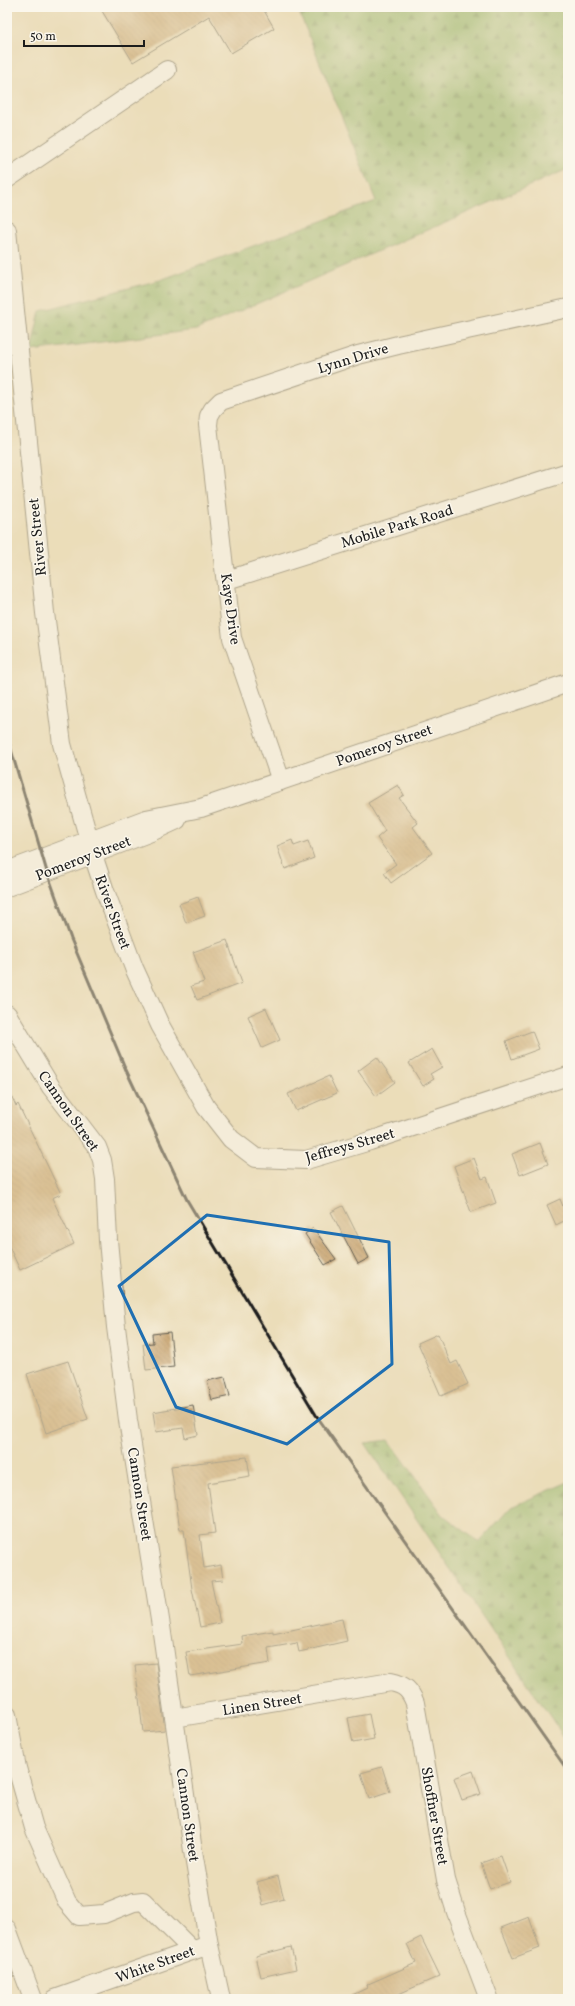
<svg xmlns="http://www.w3.org/2000/svg" width="575" height="2006" viewBox="0 0 575 2006" font-family="Vollkorn,serif">
<defs>
<pattern id="forest-firs" width="22" height="20" patternUnits="userSpaceOnUse"><rect width="22" height="20" fill="#8eb76d"/><path d="M5 1l3.5 6h-7zM16 11l3.5 6h-7z" fill="#739459"/></pattern>
<pattern id="building-back-hatch" width="6" height="6" patternUnits="userSpaceOnUse"><rect width="6" height="6" fill="#c59e66"/><path d="M-1 5l2 2M0 0l6 6M5-1l2 2" fill="none" stroke="#9f8053"/></pattern>
</defs>
<rect width="100%" height="100%" fill="#fbf7ec"/>
<filter id="ink" filterUnits="userSpaceOnUse"><feTurbulence type="fractalNoise" baseFrequency=".025" numOctaves="2"/><feDisplacementMap in="SourceGraphic" scale="8" xChannelSelector="R" yChannelSelector="G"/><feConvolveMatrix kernelMatrix="1 2 1 2 8 2 1 2 1" color-interpolation-filters="sRGB"/></filter>
<filter id="wash" filterUnits="userSpaceOnUse"><feTurbulence type="fractalNoise" baseFrequency=".012" numOctaves="4" result="noise"/><feDisplacementMap in="SourceGraphic" scale="16" xChannelSelector="R" yChannelSelector="G"/><feGaussianBlur stdDeviation="0.9" result="paint"/><feColorMatrix in="noise" values="0 0 0 0 0 0 0 0 0 0 0 0 0 0 0 0 0 1.4 0 .05"/><feComposite in="paint" operator="in"/></filter>
<g filter="url(#wash)">
<rect width="100%" height="100%" fill="#ebddb9"/>
<path fill="url(#forest-firs)" stroke="#556a44" d="M297,7H568V169L196,330L31,351L40,311L160,280L376,201Z
M389,1440L443,1515L479,1542L511,1507L568,1482V1743L365,1443Z"/>
<g id="blocks">
<path fill="url(#building-back-hatch)" d="M110,7H262L274,28L231,53L209,16L133,62L102,11Z
M398,785L404,795L399,798L418,823L413,827L432,853L391,883L384,873L396,864L377,838L385,831L368,803Z
M292,840L294,846L308,841L314,858L285,869L277,846Z
M198,897L205,916L186,923L179,904Z
M227,940L242,983L197,1000L191,986L204,982L193,952Z
M266,1008L280,1040L262,1048L248,1016Z
M532,1031L539,1049L512,1059L506,1041Z
M432,1049L442,1067L430,1074L434,1079L423,1086L409,1063Z
M377,1057L395,1082L376,1096L358,1071Z
M329,1076L337,1093L296,1111L288,1094Z
M7,1086L16,1106L18,1104L61,1194L52,1198L74,1244L20,1270L7,1242Z
M540,1143L548,1164L520,1175L512,1154Z
M474,1158L482,1179L487,1177L496,1203L471,1212L454,1166Z
M560,1199L568,1219L556,1225L547,1205Z
M343,1206L369,1258L358,1264L331,1212Z
M313,1228L336,1259L325,1265L305,1234Z
M170,1332L174,1367L146,1370L143,1344L153,1343L152,1334Z
M438,1334L451,1364L457,1361L468,1384L441,1396L418,1343Z
M68,1361L88,1419L46,1433L27,1374Z
M225,1377L230,1396L212,1400L207,1381Z
M193,1405L198,1435L185,1438L183,1428L156,1432L153,1412Z
M247,1457L250,1476L208,1483L215,1533L200,1535L204,1568L221,1565L223,1580L211,1581L220,1623L200,1627L192,1589L184,1530H180L171,1466Z
M342,1619L347,1641L299,1652L297,1643L268,1648L270,1663L190,1676L186,1652L243,1644L242,1636L273,1631V1634Z
M156,1663L165,1730L143,1732L135,1665Z
M369,1714L374,1739L353,1743L348,1718Z
M382,1767L390,1792L369,1799L361,1773Z
M473,1771L481,1794L462,1800L454,1778Z
M501,1856L510,1882L490,1889L481,1863Z
M278,1876L284,1899L263,1905L257,1882Z
M529,1917L540,1948L513,1958L501,1928Z
M421,1937L440,1976L387,1999H344L367,1988L366,1985L416,1963L407,1944Z
M291,1947L296,1969L261,1977L256,1956Z"/>
</g>
</g>
<g filter="url(#ink)">
<use href="#blocks" fill-opacity="0" stroke="#646053" stroke-width="1"/>
<g fill="none" stroke-linecap="round" stroke-linejoin="round">
<defs>
<path id="minor" d="M7,179L167,70
M7,230L45,613L62,744L89,840
M227,580L568,472
M281,781L232,638L208,425L209,416L213,409L221,401L358,355L398,345L568,308
M93,855L105,891L134,968L160,1025L206,1107L231,1139L256,1158L306,1160L370,1141L568,1076
M7,871L146,819L201,808L568,683
M7,887L151,832L177,820
M7,1014L51,1087L97,1147L102,1160L105,1179L108,1240L116,1327L128,1420L161,1626L193,1851L209,1945L221,1999
M7,1715L17,1768L34,1828L67,1902L79,1916L104,1914L134,1902L143,1901L193,1951
M174,1718L391,1682C405,1685 410,1690 415,1703L446,1880L456,1912L489,1999
M7,1929L33,1999
M55,1999L203,1947"/>
</defs>
<use href="#minor" stroke="#646053" stroke-width="20"/>
<use href="#minor" stroke="#fff" stroke-width="18"/>
<path stroke="#1c1c1c" stroke-width="3" d="M7,736L47,872L71,939L126,1070L187,1200L316,1415L568,1771"/>
</g>
</g>
<path d="M0 0H575V2006H0ZM207,1215L389,1242L392,1364L287,1444L176,1407L119,1286Z" fill="#ebddb9" fill-opacity=".55" fill-rule="evenodd"/>
<path fill="none" stroke="#1f6fb2" stroke-width="3" stroke-linejoin="round" d="M207,1215L389,1242L392,1364L287,1444L176,1407L119,1286Z"/>
<g text-anchor="middle" stroke-width="3" stroke-linejoin="round" paint-order="stroke">
<g font-size="15" fill="#1c1c1c" stroke="#fbf7ec">
<text transform="translate(353 358) rotate(-17)" y="5">Lynn Drive</text>
<text transform="translate(397 526) rotate(-17)" y="5">Mobile Park Road</text>
<text transform="translate(37 537) rotate(-96)" y="5">River Street</text>
<text transform="translate(231 609) rotate(82)" y="5">Kaye Drive</text>
<text transform="translate(384 745) rotate(-19)" y="5">Pomeroy Street</text>
<text transform="translate(83 858) rotate(-21)" y="5">Pomeroy Street</text>
<text transform="translate(113 912) rotate(70)" y="5">River Street</text>
<text transform="translate(69 1111) rotate(55)" y="5">Cannon Street</text>
<text transform="translate(350 1145) rotate(-16)" y="5">Jeffreys Street</text>
<text transform="translate(140 1494) rotate(81)" y="5">Cannon Street</text>
<text transform="translate(262 1704) rotate(-9)" y="5">Linen Street</text>
<text transform="translate(188 1815) rotate(82)" y="5">Cannon Street</text>
<text transform="translate(435 1816) rotate(80)" y="5">Shoffner Street</text>
<text transform="translate(155 1964) rotate(-20)" y="5">White Street</text>
</g>
</g>
<rect width="575" height="2006" fill="none" stroke="#fbf7ec" stroke-width="24"/>
<path d="M24 40v6h120v-6" fill="none" stroke="#1c1c1c" stroke-width="2"/>
<text x="30" y="40" font-size="12" fill="#1c1c1c" stroke="#fbf7ec" stroke-width="3" paint-order="stroke">50 m</text>
</svg>
